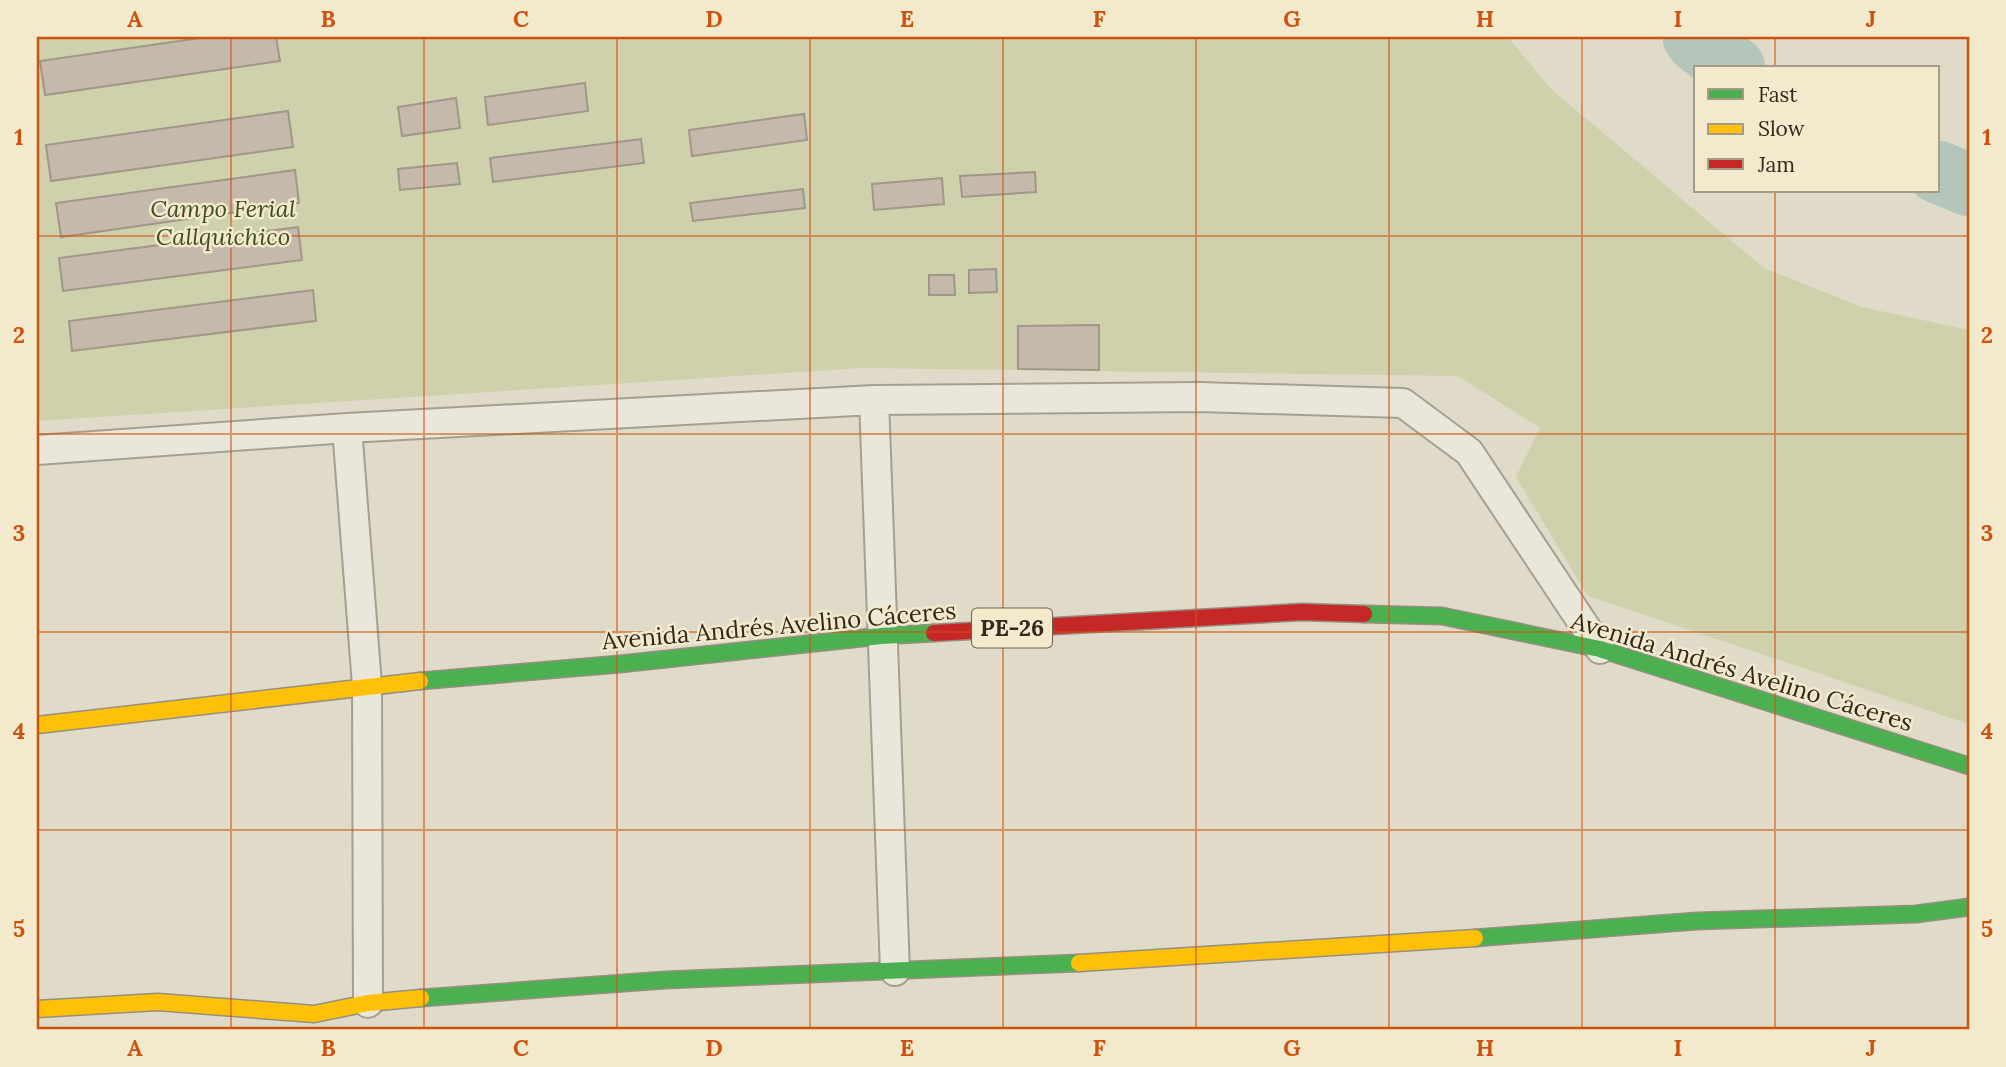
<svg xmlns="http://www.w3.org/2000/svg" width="2006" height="1067" viewBox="0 0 2006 1067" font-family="Lora,serif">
<rect width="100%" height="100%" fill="#e0dbc8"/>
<path fill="#ced1ab" d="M37,37H1508L1552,90L1764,268L1862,307L1969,330V724L1588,596L1516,477L1540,428L1458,376L863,368L37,421Z"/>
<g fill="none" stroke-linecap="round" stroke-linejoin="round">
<path stroke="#b4c6bb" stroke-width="63" d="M1694,37L1699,43L1734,68
M1938,172L1969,185"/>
</g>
<path fill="#c4b9aa" stroke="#a09788" stroke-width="2" d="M207,37H276L280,61L45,95L40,61Z
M585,83L588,111L488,125L485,97Z
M456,98L460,128L402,136L398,107Z
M288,111L293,147L51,181L46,145Z
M804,114L807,140L692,156L689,130Z
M641,139L644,163L493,182L490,158Z
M457,163L460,184L400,190L398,169Z
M295,170L299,203L61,237L56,203Z
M1035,172L1036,192L962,197L960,176Z
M942,178L944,204L874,210L872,184Z
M803,189L805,208L693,221L690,203Z
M298,227L302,260L63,291L59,258Z
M996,269L997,292L969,293V270Z
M929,275H954L955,295H929Z
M313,290L316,321L72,351L69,321Z
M1099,325V370L1018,369V326Z"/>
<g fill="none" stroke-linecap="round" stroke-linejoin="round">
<defs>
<path id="street" d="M874,400L895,971
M347,428L367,685L368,1003
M37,450L347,428L874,400L1199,397L1403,403L1469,452L1600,649"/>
<path id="fast" d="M1364,614L1442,616L1600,649L1969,766
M420,681L620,664L881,636L934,633
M1475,938L1697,921L1916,914L1969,907
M421,998L665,980L1079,963"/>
<path id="slow" d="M37,725L420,681
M1079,963L1475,938
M37,1009L158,1002L314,1014L368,1003L421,998"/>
<path id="jam" d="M934,633L1302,612L1364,614"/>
</defs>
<use href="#street" stroke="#a59f92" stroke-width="32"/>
<use href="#fast" stroke="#958f82" stroke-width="19"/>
<use href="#slow" stroke="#958f82" stroke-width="19"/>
<use href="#jam" stroke="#958f82" stroke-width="19"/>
<use href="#street" stroke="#e9e6da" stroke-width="28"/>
<use href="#fast" stroke="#4caf50" stroke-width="16"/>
<use href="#slow" stroke="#ffc107" stroke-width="16"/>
<use href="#jam" stroke="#c62828" stroke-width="16"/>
</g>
<path fill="none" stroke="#cd520e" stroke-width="2" stroke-opacity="0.55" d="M231,37V1030M424,37V1030M617,37V1030M810,37V1030M1003,37V1030M1196,37V1030M1389,37V1030M1582,37V1030M1775,37V68M1775,191V1030M37,236H1969M37,434H1969M37,632H1969M37,830H1969"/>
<g text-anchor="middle" stroke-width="5" stroke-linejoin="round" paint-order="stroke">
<rect fill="#f3eacd" stroke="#6c6251" stroke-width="2" x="972" y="608.5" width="80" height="39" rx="5"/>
<g font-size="23" font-weight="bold" fill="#32281c">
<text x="1012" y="636">PE-26</text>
</g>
<g font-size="24" font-style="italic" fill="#404e23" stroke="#f3eacd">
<text x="223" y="217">Campo Ferial<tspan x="223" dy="28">Callquichico</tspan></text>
</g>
<g font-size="24" fill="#32281c" stroke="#f3eacd">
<text transform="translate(779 626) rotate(-5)" y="8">Avenida Andrés Avelino Cáceres</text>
<text transform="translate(1742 672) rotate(17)" y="8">Avenida Andrés Avelino Cáceres</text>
</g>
</g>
<rect width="2006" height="1067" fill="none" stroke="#f3eacd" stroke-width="77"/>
<rect x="1694" y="66" width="245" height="126" fill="#f3eacd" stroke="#a69c86" stroke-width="2"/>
<rect x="1708" y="89" width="35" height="10" fill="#4caf50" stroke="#a69c86" stroke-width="2"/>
<text x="1758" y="102" font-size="21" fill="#32281c">Fast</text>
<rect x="1708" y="124" width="35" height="10" fill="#ffc107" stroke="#a69c86" stroke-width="2"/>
<text x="1758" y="136" font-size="21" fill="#32281c">Slow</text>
<rect x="1708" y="159" width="35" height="10" fill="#c62828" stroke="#a69c86" stroke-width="2"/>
<text x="1758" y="172" font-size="21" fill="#32281c">Jam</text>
<rect x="38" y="38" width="1930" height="990" fill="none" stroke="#cd520e" stroke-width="2.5"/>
<g font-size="23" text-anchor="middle" font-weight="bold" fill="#cd520e">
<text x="135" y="27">A</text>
<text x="328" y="27">B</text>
<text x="521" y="27">C</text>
<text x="714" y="27">D</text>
<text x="907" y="27">E</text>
<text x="1099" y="27">F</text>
<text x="1292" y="27">G</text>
<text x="1485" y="27">H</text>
<text x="1678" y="27">I</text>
<text x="1871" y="27">J</text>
<text x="19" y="145">1</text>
<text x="1987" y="145">1</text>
<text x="19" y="343">2</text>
<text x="1987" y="343">2</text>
<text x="19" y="541">3</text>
<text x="1987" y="541">3</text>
<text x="19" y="739">4</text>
<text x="1987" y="739">4</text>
<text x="19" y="937">5</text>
<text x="1987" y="937">5</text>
<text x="135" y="1056">A</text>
<text x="328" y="1056">B</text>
<text x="521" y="1056">C</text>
<text x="714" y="1056">D</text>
<text x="907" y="1056">E</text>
<text x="1099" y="1056">F</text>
<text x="1292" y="1056">G</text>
<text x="1485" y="1056">H</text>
<text x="1678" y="1056">I</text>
<text x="1871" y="1056">J</text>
</g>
</svg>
